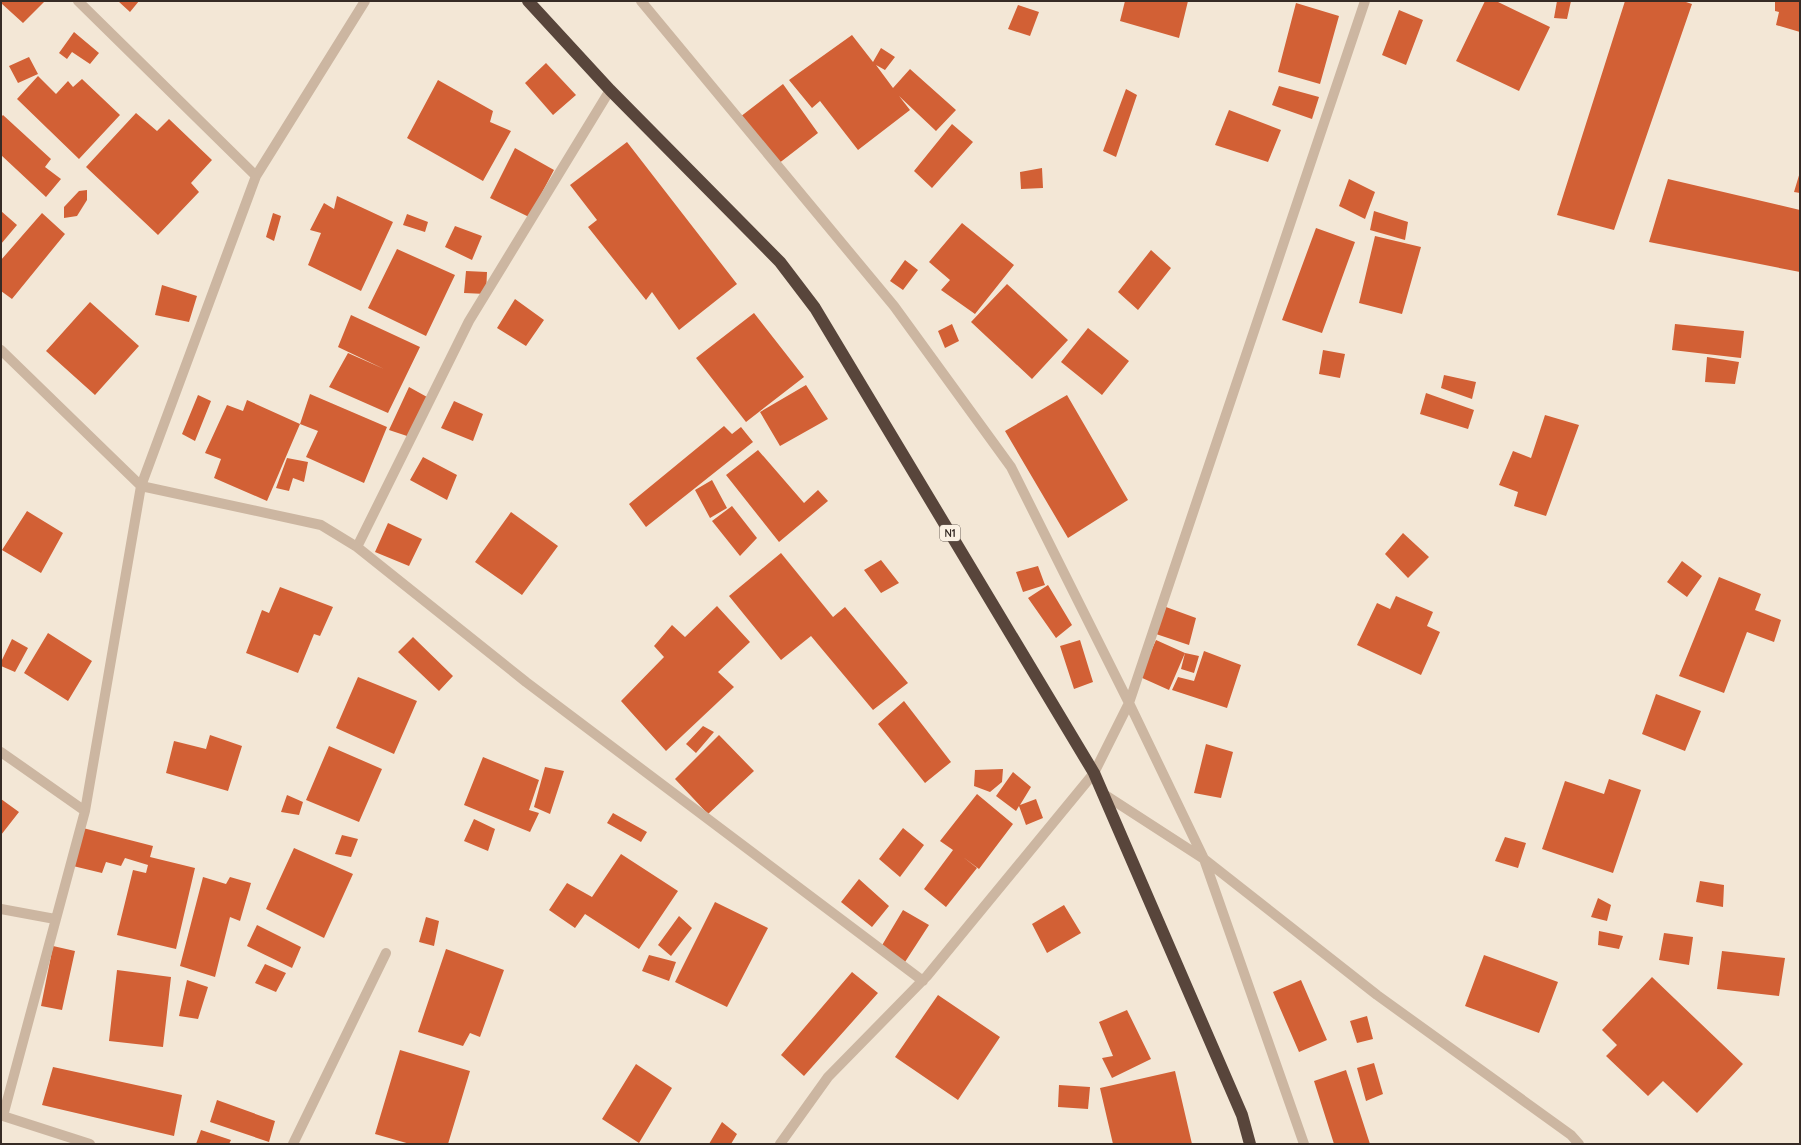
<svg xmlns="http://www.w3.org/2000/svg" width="1801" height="1145" viewBox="0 0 1801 1145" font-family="Quicksand,sans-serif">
<rect width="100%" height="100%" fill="#f3e7d6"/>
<path fill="#d26035" d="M1,1H45L23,23L1,3Z
M118,1H139L130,12Z
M1125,1H1188L1179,38L1120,21Z
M1485,1H1496L1550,27L1519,91L1456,61Z
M1557,1H1571L1567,19L1554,18Z
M1625,1H1683L1692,4L1614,230L1557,215Z
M1775,1H1800V32L1776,25L1779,12L1775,11Z
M1296,3L1339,16L1320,84L1278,72Z
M1018,5L1039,12L1030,36L1008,29Z
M1399,10L1423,20L1406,65L1382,55Z
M74,32L99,53L90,64L72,52L67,59L59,53Z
M852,35L873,62L881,48L895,57L885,70L876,65L893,88L910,69L956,110L936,131L899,96L910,110L858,150L820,101L812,108L789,80Z
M29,57L38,74L18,83L9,66Z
M546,63L576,95L553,115L525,83Z
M38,76L56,94L68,81L73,87L82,79L120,115L79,159L17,99Z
M438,80L493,111L490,122L511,131L483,181L407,138Z
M783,84L818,133L778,164L740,117Z
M1279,86L1319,97L1312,119L1272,105Z
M1126,89L1137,95L1116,157L1103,151Z
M1229,110L1281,130L1268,162L1215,145Z
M136,113L157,131L169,119L212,160L191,183L199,192L158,235L86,167Z
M3,115L51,159L45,167L61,179L46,197L1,155V117Z
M952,124L973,142L932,188L914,171Z
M627,142L737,284L679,330L652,292L646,300L588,227L597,220L570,185Z
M515,148L554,170L529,217L490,198Z
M1042,168L1043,188L1021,189L1020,172Z
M1800,172V193L1794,192Z
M1349,179L1375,192L1365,219L1339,206Z
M1668,179L1800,210V272L1649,242Z
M87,190V200L77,216L64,218V207L79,191Z
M337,196L393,222L361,291L308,265L321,233L310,230L324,203L334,209Z
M1,211L17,225L1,244Z
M1374,211L1408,222L1405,240L1370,230Z
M42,213L65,234L12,299L1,291V260Z
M273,213L281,216L274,241L266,237Z
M407,214L428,222L425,232L403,225Z
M962,223L1014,265L975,314L941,290L950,280L929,262Z
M455,226L482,236L472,260L445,247Z
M1316,228L1355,242L1322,333L1282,320Z
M1375,236L1421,247L1402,314L1359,303Z
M397,249L455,275L426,336L368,308Z
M1151,250L1171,268L1138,310L1118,292Z
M905,260L918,270L903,290L890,281Z
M466,271L487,272L486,294L464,293Z
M1007,284L1068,340L1032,379L971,322Z
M162,285L197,296L189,322L155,315Z
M515,299L544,320L526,346L497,328Z
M90,302L139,346L95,395L46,351Z
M754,313L804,377L746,422L696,358Z
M351,315L420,347L388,413L329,387L348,353L384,369L338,347Z
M952,324L959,341L945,348L938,331Z
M1675,324L1744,331L1741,358L1672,350Z
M1088,328L1129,361L1102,395L1061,362Z
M1323,350L1345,354L1340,378L1319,374Z
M1707,357L1739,362L1735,384L1705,382Z
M1444,375L1476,382L1472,399L1441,388Z
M806,385L828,419L780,446L760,412Z
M409,387L427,397L410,437L389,430Z
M1426,393L1474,410L1468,429L1420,414Z
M310,394L387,427L364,483L306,457L318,431L300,424Z
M198,395L211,401L195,441L182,434Z
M1067,395L1128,500L1068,538L1005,431Z
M247,400L300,424L267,501L214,478L221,459L205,453L227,405L243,411Z
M454,401L483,414L473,441L441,428Z
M1545,415L1579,425L1546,516L1514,506L1518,492L1499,485L1513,451L1531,458Z
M724,426L732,434L741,427L753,442L646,527L629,504Z
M758,450L804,503L818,490L828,501L779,542L726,475Z
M423,457L457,475L447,500L410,480Z
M287,458L308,462L304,482L293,478L289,491L276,488Z
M712,480L727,508L710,518L695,490Z
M732,506L757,538L740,556L712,521Z
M27,511L63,533L41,573L2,550Z
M511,512L558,546L522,595L475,562Z
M388,523L422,539L409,566L375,552Z
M1403,533L1429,557L1408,578L1385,554Z
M781,553L833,617L845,607L908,683L873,710L811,636L781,660L729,596Z
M881,560L899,583L881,593L864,570Z
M1682,561L1702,576L1687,597L1667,582Z
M1038,566L1045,585L1023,592L1016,572Z
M1719,577L1761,594L1755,610L1781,620L1774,642L1747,632L1724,693L1679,676Z
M1048,585L1072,625L1056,638L1028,598Z
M280,587L333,607L320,636L314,634L298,673L246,653L262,610L269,613Z
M1396,596L1433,612L1427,626L1440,632L1421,675L1357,645L1377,603L1390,609Z
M717,606L750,642L718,672L734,687L666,751L621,701L664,657L654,646L672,625L685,637Z
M1166,607L1196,618L1189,645L1156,634Z
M48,633L92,661L68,701L24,673Z
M413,637L453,676L439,691L398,652Z
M12,639L28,648L15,672L1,666V662Z
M1080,640L1093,682L1074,689L1060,646Z
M1156,640L1185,653L1169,690L1140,677Z
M1204,651L1241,665L1227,708L1172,690L1178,677L1194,681Z
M1185,653L1199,656L1194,673L1181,669Z
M358,677L417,701L394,754L336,728Z
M1656,694L1701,711L1685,751L1642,734Z
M904,701L951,762L925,783L878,724Z
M703,726L714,732L696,753L686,744Z
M210,735L242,746L228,791L166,773L174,741L206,749Z
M719,735L754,771L708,814L675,779Z
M1206,744L1233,752L1221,798L1194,793Z
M329,746L382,769L359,822L306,800Z
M483,757L539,780L529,810L539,813L530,832L464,805Z
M545,767L564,771L550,814L534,807Z
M1003,769L1002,782L990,792L974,786L975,770Z
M1013,772L1031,787L1020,805L1036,799L1043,818L1026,825L1019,806L1016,811L996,796Z
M1609,779L1641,790L1613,873L1542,849L1565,781L1604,794Z
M977,794L1013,824L979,869L963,857L977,868L946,907L924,889L953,850L940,841Z
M287,795L303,802L299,815L281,812Z
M1,799L19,812L1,835Z
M613,813L647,832L641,842L607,823Z
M474,819L495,829L488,851L464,841Z
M83,828L153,846L150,857L195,868L176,949L117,935L133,870L146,873L148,865L125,858L121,866L106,862L102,873L73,866Z
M903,828L924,845L900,877L879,859Z
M342,835L358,839L351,857L335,854Z
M1505,837L1526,843L1518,868L1495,861Z
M294,848L353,874L324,938L266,909Z
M621,854L678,891L639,949L585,914L575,928L549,910L567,883L592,897Z
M203,877L226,884L230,877L251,883L240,921L230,917L215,977L180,966Z
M859,879L889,906L872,927L841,902Z
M1700,881L1724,885L1723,907L1696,902Z
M1598,898L1611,905L1607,921L1591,917Z
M715,902L768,928L727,1007L675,982Z
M1064,905L1081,933L1047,953L1032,924Z
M903,910L929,925L905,962L881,947Z
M679,916L692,928L671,956L658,945Z
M426,917L439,921L434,946L419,942Z
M257,925L301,947L292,968L247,946Z
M1599,931L1623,936L1619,949L1598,945Z
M1664,933L1693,937L1689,965L1659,960Z
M53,946L75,951L62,1010L41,1006Z
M446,949L504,970L480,1037L470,1033L463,1046L418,1032Z
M1722,951L1785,958L1779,996L1717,989Z
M649,955L676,962L669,981L642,971Z
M1484,955L1558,982L1539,1033L1465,1006Z
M265,964L286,973L276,992L255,983Z
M117,970L171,977L163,1047L109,1041Z
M852,972L878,993L804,1076L781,1055Z
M1652,977L1743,1064L1697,1113L1663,1081L1648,1096L1606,1056L1617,1045L1602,1030Z
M187,980L208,987L198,1019L179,1016Z
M1301,980L1327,1040L1299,1052L1273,992Z
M938,995L1000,1037L958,1100L895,1057Z
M1127,1010L1151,1059L1112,1078L1102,1058L1113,1056L1099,1022Z
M1367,1016L1373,1039L1357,1043L1350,1021Z
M400,1050L470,1071L448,1144H410L375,1134Z
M1374,1063L1383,1094L1366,1101L1357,1068Z
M636,1064L672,1088L639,1143L602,1119Z
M53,1067L182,1095L174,1136L42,1105Z
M1346,1070L1370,1144H1334L1314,1081Z
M1175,1071L1192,1144H1113L1100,1088Z
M1059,1085L1090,1087L1088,1109L1058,1107Z
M217,1100L275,1121L269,1142L210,1122Z
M722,1122L737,1134L731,1144H709Z
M201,1130L231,1140L229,1144H196Z"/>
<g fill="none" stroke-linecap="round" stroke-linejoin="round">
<path stroke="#ccb6a1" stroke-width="10" d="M78,1L256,176
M641,1L894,306L1011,467L1129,703L1204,859L1304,1144
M1,350L141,486L321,525L357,547L526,682L923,981
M357,547L469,321L610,90
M1,752L85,811
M1102,793L1204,859L1377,995L1571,1135L1579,1144
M1,909L55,919
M1,1116H3L90,1144
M3,1116L85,811L141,486L256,176L365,1
M293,1144L386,953
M780,1144L828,1077L927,976L1094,773L1129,703L1365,1"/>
<path stroke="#58453b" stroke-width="12" d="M528,1L610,90L780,262L815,308L1094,773L1242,1115L1250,1144"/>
</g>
<g text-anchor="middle" stroke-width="3" stroke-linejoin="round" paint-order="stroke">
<rect fill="#fbf1e3" stroke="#71665e" stroke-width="1" x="940" y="525" width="20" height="16" rx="3"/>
<g font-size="10" font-weight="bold" fill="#362b25">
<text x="950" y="537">N1</text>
</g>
</g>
<rect width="1801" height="1145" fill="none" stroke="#362b25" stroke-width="4"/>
</svg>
